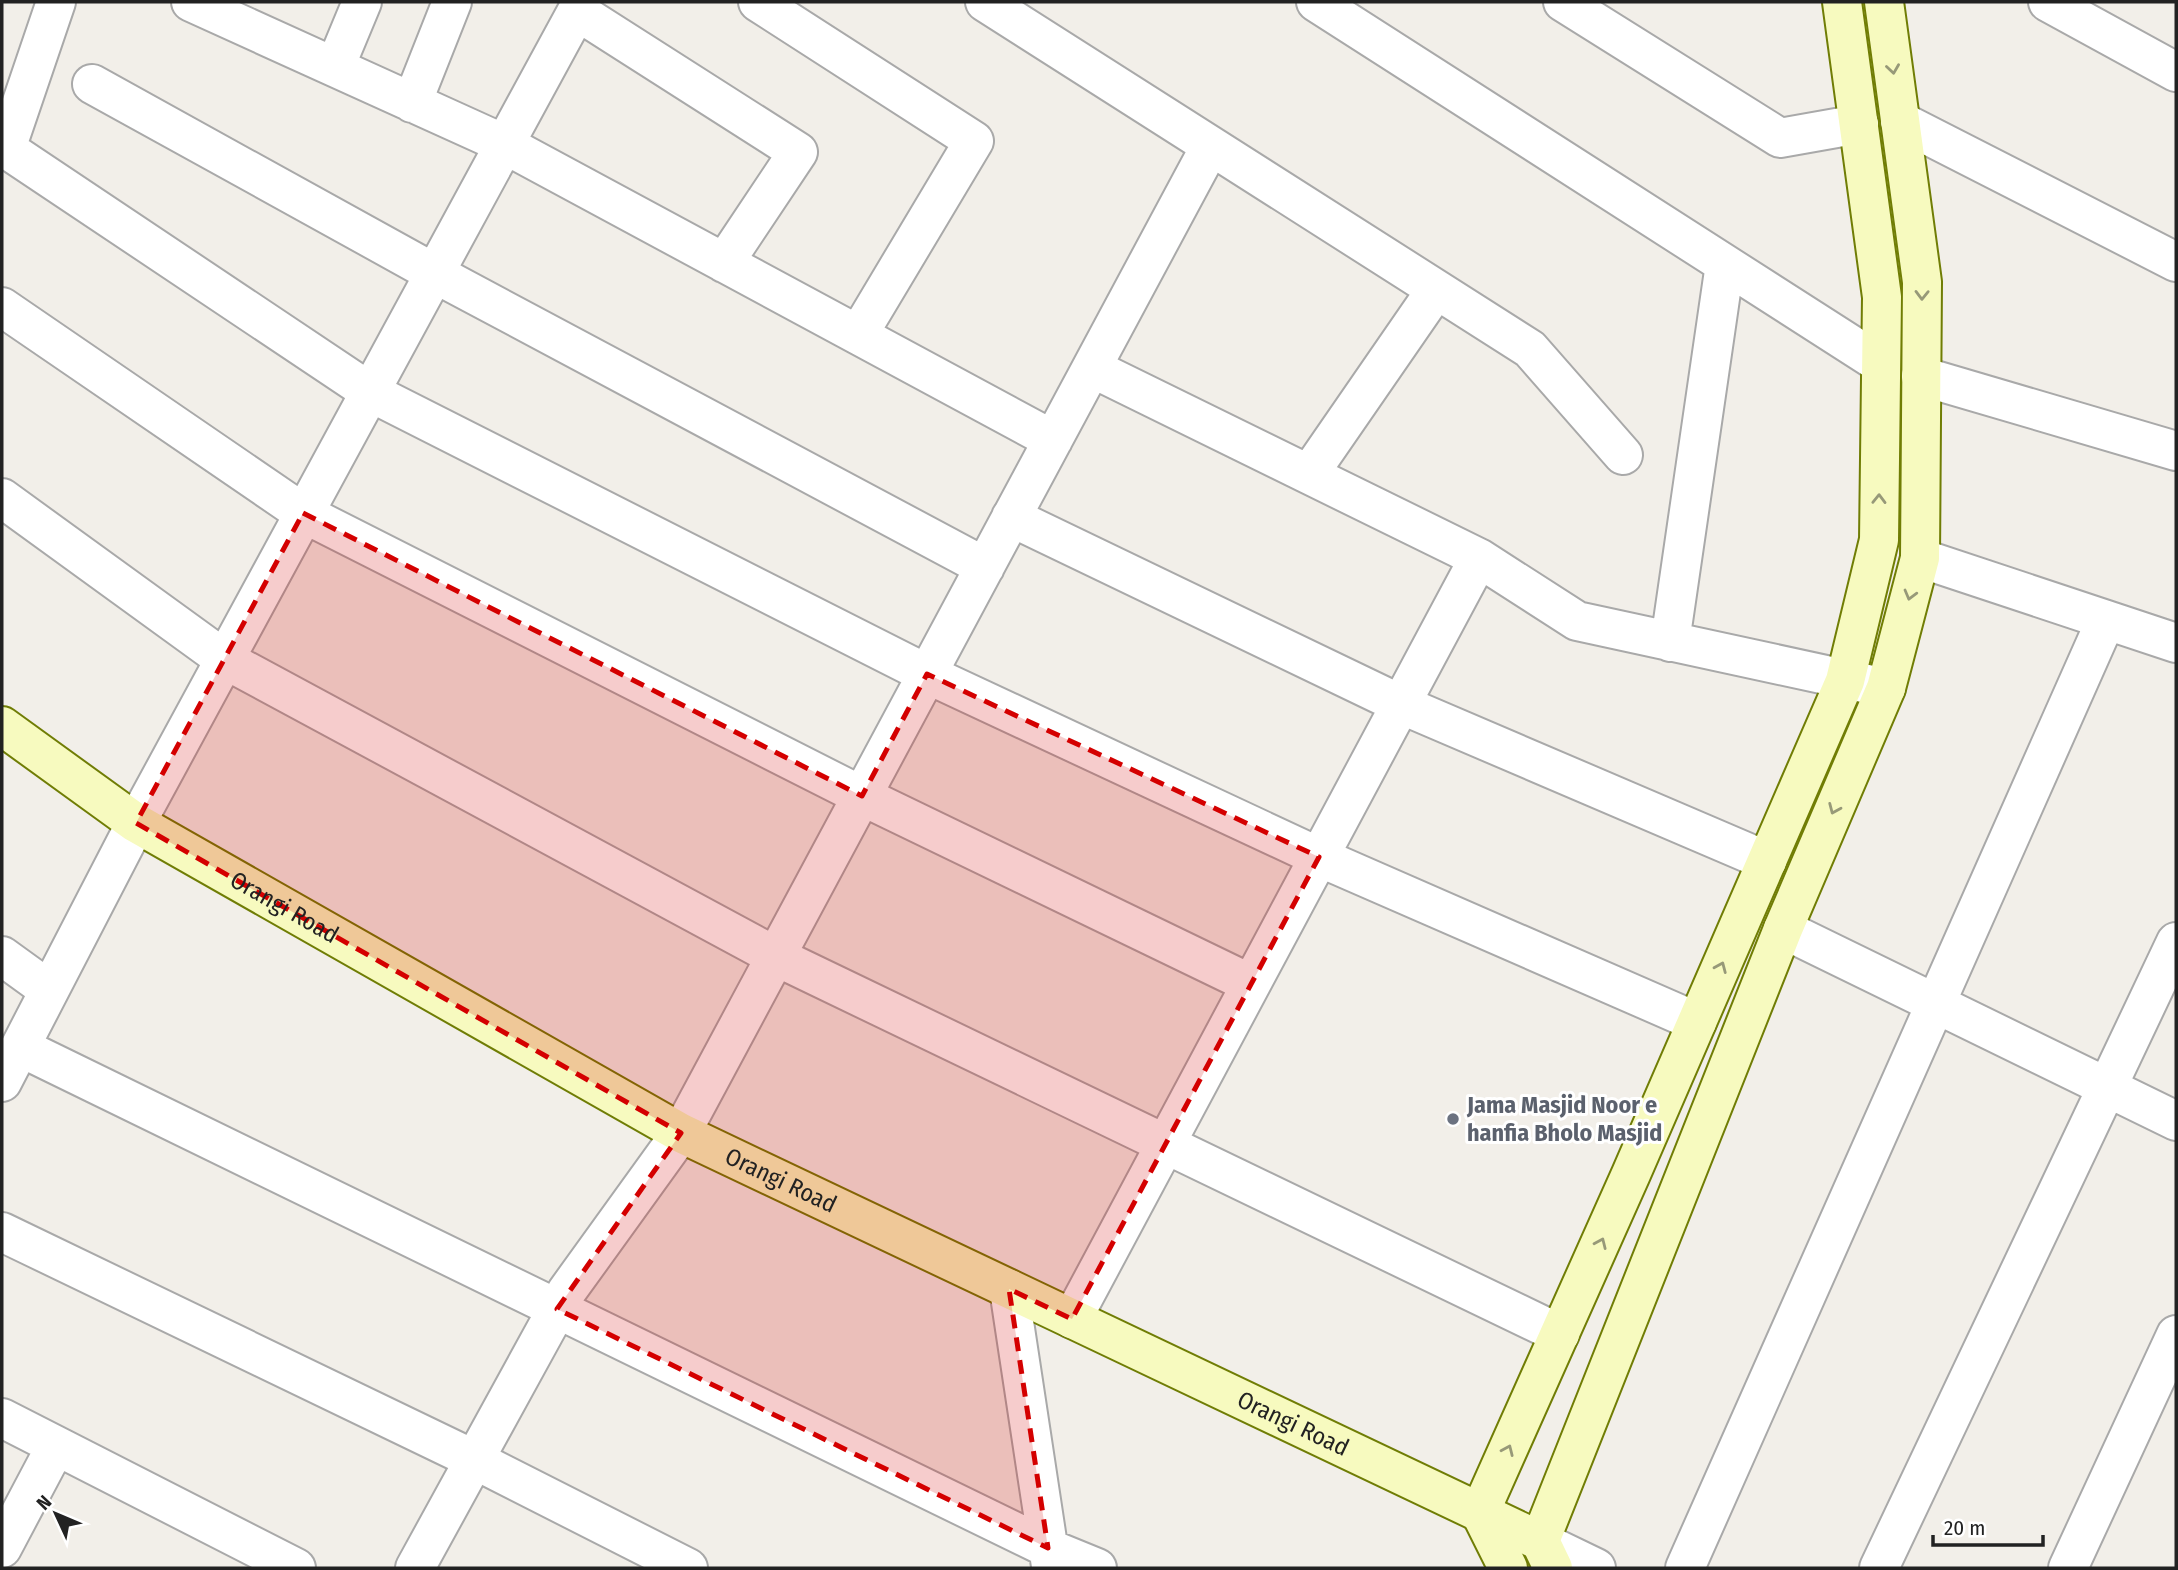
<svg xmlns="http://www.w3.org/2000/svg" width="2178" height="1570" viewBox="0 0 2178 1570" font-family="'Fira Sans Condensed',sans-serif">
<rect width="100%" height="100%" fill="#f2efe9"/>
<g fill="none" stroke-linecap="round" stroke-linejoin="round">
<defs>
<path id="minor" d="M191,2L504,144L1053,440
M758,2L974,141L858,335
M985,2L1530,349L1623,455
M1316,2L1881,364
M1563,2L1780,138L1859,124
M2048,2L2176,72
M335,67L362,2
M92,84L434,273L985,567
M412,103L452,2
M1900,121L2176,262
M2,146L370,392L927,674L1319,857L1697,1022
M6,149L56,2
M2,307L303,513L862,796L1251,984
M1092,368L1479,558L1577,621L1886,688
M1921,376L2176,451
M1309,474L1436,290
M2,498L224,659L775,956L1560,1334
M1011,517L1400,704L1767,861
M1920,558L2176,643
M1670,642L1725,264
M1783,929L2176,1121
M2,956L49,990
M20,1047L1048,1548L1097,1568
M2,1082L136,823L577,11L798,152L724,263
M681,1133L1210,147
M2,1232L475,1460L688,1568
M1009,1289L1051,1566
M1072,1319L1479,558
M2,1418L296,1568
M2,1548L56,1446
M1685,1568L2106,620
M1879,1568L2176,942
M2068,1568L2176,1335"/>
<path id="tertiary" d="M1540,1541L1596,1568
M415,1568L567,1291L681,1133"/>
<g id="secondary">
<path id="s1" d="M2,726L136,823L681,1133L1540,1541"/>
<path d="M1508,1568L1480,1512L1631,1174L1845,681L1879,540L1882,297L1842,2"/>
<path d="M1553,1568L1540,1541L1783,929L1886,688L1920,558L1922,282L1884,2"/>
</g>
</defs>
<use href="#minor" stroke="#a9a9a9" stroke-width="42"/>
<use href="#tertiary" stroke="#a9a9a9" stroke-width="42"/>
<use href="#secondary" stroke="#707d05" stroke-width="42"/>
<use href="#minor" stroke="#fff" stroke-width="38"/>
<use href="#tertiary" stroke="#fff" stroke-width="38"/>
<use href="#secondary" stroke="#f7fabf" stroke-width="38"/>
</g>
<defs><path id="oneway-chevron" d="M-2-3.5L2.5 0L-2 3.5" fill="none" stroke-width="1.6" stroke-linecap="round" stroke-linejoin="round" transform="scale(1.75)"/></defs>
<g stroke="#979978">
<use href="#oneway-chevron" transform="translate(1893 69) rotate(82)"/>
<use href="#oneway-chevron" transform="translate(1922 295) rotate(91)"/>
<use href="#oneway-chevron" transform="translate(1879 499) rotate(-89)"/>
<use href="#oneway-chevron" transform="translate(1910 595) rotate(105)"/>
<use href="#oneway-chevron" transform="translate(1834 809) rotate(113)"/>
<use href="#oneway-chevron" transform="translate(1721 967) rotate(-67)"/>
<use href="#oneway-chevron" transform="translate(1601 1243) rotate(-66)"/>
<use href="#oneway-chevron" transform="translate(1508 1450) rotate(-66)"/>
</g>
<path fill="#d40000" fill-opacity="0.2" stroke="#d40000" stroke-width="5" stroke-dasharray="14 9" stroke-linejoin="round" d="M303,513L862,796L927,674L1319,857L1072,1319L1009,1289L1048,1548L557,1309L681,1133L136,823Z"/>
<circle fill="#6b7280" stroke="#fff" stroke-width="2.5" cx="1453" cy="1119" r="7"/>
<g text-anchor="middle" stroke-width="6" stroke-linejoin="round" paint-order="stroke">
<g font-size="24" fill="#222" stroke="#fff">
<text dy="8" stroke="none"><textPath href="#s1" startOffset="336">Orangi Road</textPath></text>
<text dy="8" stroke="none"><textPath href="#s1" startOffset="903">Orangi Road</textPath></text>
<text dy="8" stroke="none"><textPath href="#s1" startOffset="1470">Orangi Road</textPath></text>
</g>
<g font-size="24" font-weight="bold" fill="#5b616d" stroke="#fff" text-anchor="start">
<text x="1467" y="1113">Jama Masjid Noor e<tspan x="1467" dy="28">hanfia Bholo Masjid</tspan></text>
</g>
</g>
<rect width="2178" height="1570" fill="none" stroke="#222222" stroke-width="7"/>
<g transform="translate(56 1514) rotate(314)" stroke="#ffffff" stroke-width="5" paint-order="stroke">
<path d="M0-5L12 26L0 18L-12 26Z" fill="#222222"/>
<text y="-10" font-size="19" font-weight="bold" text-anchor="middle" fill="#222222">N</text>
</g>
<path d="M1933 1535v10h110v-10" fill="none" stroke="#222222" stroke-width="3.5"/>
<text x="1944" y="1535" font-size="21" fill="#222222" stroke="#ffffff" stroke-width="5" paint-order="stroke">20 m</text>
</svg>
